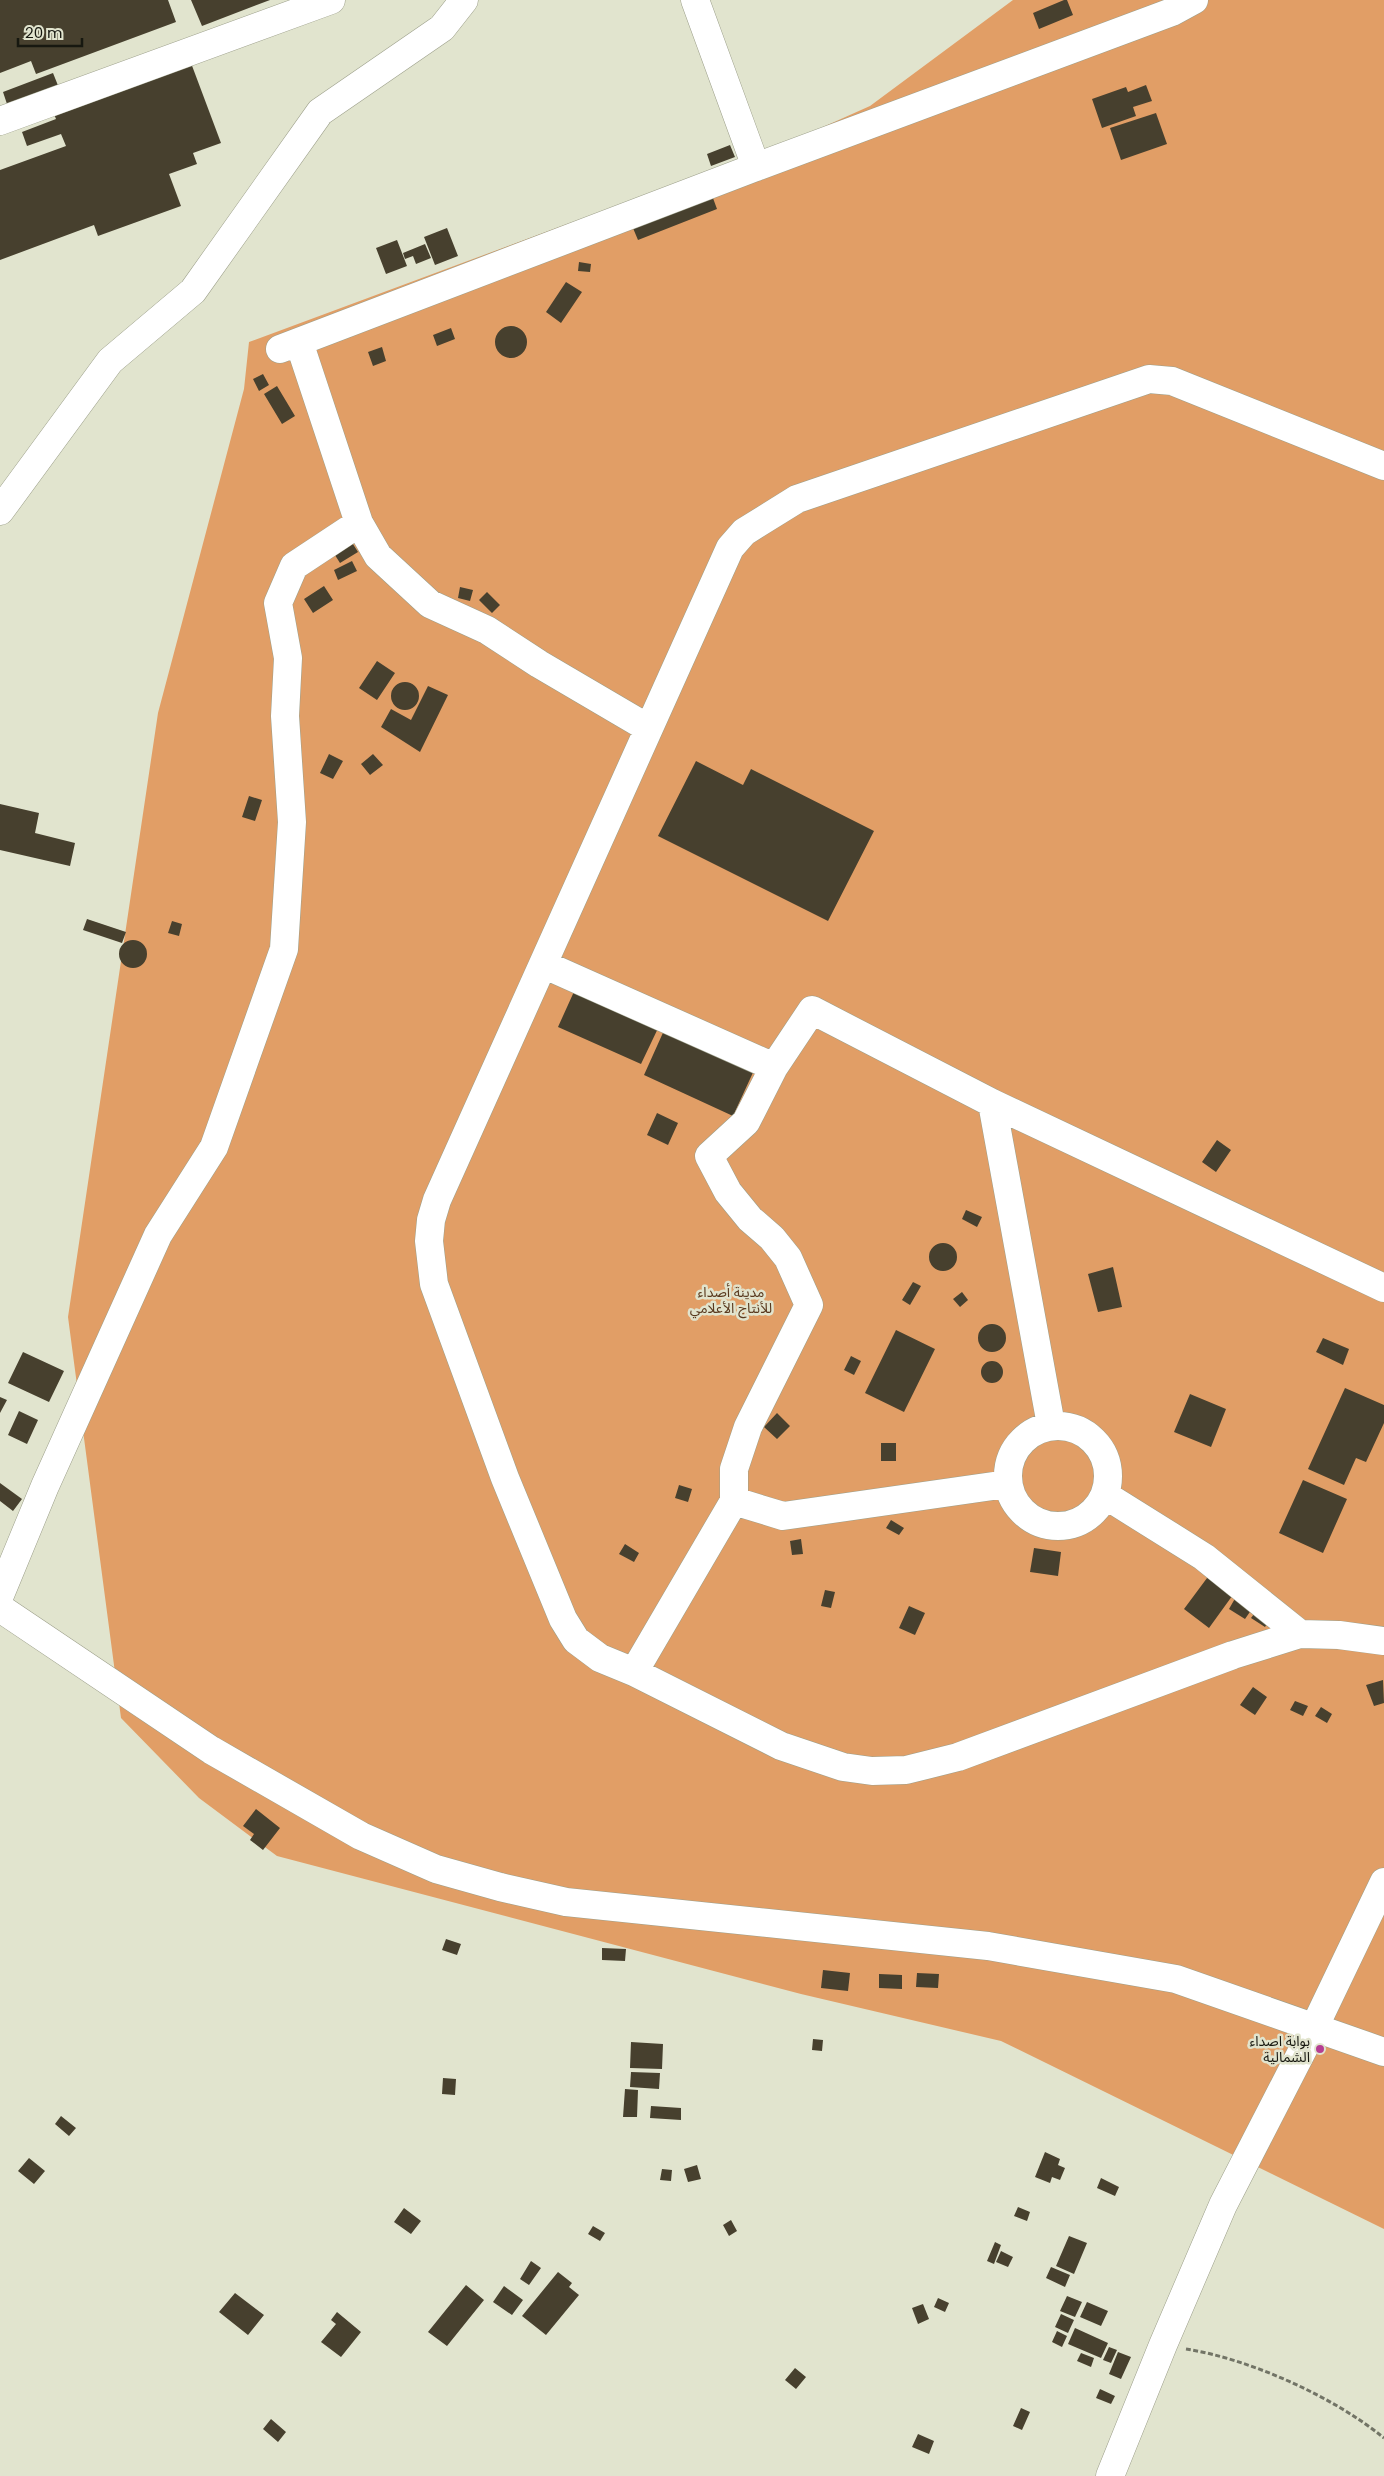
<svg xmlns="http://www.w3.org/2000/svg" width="1384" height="2476" viewBox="0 0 1384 2476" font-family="Poppins,'Noto Sans Arabic',sans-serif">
<rect width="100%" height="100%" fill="#e1e4ce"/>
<path fill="#e19e66" d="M1013,0H1384V2229L1001,2041L801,1994L277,1856L199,1798L121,1718L68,1317L158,713L244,389L249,342L651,193L727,170L870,106Z"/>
<path fill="#47402e" d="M0,0H168L176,22L36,74L31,61L0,73Z
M191,0H270L202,26Z
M1064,0H1067L1073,15L1039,29L1033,13Z
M191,63L221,143L193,153L197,164L169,174L181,206L98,236L94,225L0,260V170L66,146L61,134L27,146L22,132L56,119L54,114Z
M53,73L59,88L8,107L3,92Z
M1146,85L1152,101L1133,107L1136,116L1102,128L1092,99L1126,87L1128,92Z
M1156,113L1167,144L1121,160L1110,128Z
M730,145L735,157L711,166L707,154Z
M710,190L717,209L638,240L630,221Z
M447,228L458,256L435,265L424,237Z
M397,240L407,266L386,274L376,248Z
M425,244L431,258L416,264L413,256L405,259L403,253Z
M579,262L591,264L590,272L578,271Z
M566,282L582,292L561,323L546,312Z
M495 342a16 16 0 1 1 32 0a16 16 0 1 1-32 0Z
M451,328L455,339L437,346L433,335Z
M382,347L386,361L373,366L368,352Z
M263,374L269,385L259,391L253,379Z
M277,386L295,416L282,424L264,394Z
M351,541L358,552L340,563L333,552Z
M352,561L357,571L338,580L334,570Z
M324,586L333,600L313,613L304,599Z
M460,587L473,590L470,601L458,598Z
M487,592L500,605L492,613L479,600Z
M377,661L395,673L377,700L359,688Z
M391 696a14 14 0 1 1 28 0a14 14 0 1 1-28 0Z
M428,686L448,695L420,752L381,727L391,709L411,720Z
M329,754L343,761L333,779L320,773Z
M373,754L383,765L370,775L361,764Z
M696,761L743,785L751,769L874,831L828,921L658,836Z
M249,796L262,800L255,821L242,817Z
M0,804L39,813L35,833L75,843L70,866L0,850Z
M87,919L126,932L122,943L83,930Z
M172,921L182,924L179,936L168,933Z
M119 954a14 14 0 1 1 28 0a14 14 0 1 1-28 0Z
M577,985L661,1022L641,1064L558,1027Z
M666,1026L756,1066L733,1116L644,1075Z
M657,1113L678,1123L668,1145L647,1135Z
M1217,1140L1231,1150L1216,1172L1202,1162Z
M966,1210L982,1217L977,1227L962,1219Z
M929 1257a14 14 0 1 1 28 0a14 14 0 1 1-28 0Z
M1113,1267L1122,1307L1098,1312L1088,1274Z
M913,1282L921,1286L910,1305L902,1300Z
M962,1292L968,1300L960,1307L953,1299Z
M978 1338a14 14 0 1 1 28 0a14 14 0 1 1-28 0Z
M896,1330L935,1349L904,1412L865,1393Z
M1323,1338L1349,1349L1343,1365L1316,1352Z
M23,1352L64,1371L49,1402L8,1383Z
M851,1356L861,1361L854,1375L844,1370Z
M981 1372a11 11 0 1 1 22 0a11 11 0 1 1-22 0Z
M1345,1388L1384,1405V1423L1366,1462L1356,1458L1344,1485L1308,1469Z
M1190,1394L1226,1409L1211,1447L1174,1432Z
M0,1397L7,1400L0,1413Z
M19,1411L38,1420L27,1444L8,1435Z
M777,1413L790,1426L777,1439L764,1427Z
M881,1443H896V1461H881Z
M1303,1480L1347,1499L1323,1553L1279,1533Z
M0,1483L22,1499L13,1511L0,1501Z
M679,1485L692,1489L688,1502L675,1498Z
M891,1520L904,1528L899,1535L886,1528Z
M801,1539L803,1554L792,1555L790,1541Z
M625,1544L639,1553L634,1562L619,1554Z
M1034,1548L1061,1552L1058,1576L1030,1572Z
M1210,1574L1235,1592L1209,1628L1184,1609Z
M825,1590L835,1592L831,1608L821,1606Z
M1237,1595L1254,1606L1245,1619L1229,1609Z
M909,1606L925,1613L915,1635L899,1628Z
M1257,1610L1270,1619L1265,1627L1251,1618Z
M1383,1680L1384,1703L1374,1706L1366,1685Z
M1253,1687L1267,1697L1255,1715L1240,1705Z
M1295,1701L1308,1706L1303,1716L1290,1710Z
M1321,1707L1332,1714L1327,1723L1315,1716Z
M256,1809L280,1828L263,1850L250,1840L254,1834L243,1826Z
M446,1939L461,1944L457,1955L442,1950Z
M602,1948L626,1949L625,1961L602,1960Z
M823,1970L850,1973L848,1991L821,1988Z
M917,1973L939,1974L938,1988L916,1987Z
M879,1974L902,1975V1989L879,1988Z
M813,2039L823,2040L822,2051L812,2050Z
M631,2042L663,2044L662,2069L630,2068Z
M631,2072L660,2073L659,2089L630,2087Z
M443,2078L456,2079L455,2095L442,2094Z
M625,2089L638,2090L637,2117H623Z
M651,2106L681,2108V2120L650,2118Z
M61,2116L76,2128L69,2136L55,2124Z
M1045,2152L1060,2159L1058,2165L1065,2168L1060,2180L1052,2177L1050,2183L1035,2177Z
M29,2158L45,2171L34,2184L18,2171Z
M697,2165L701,2179L688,2182L684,2169Z
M662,2169L672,2170L671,2181L660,2180Z
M1101,2178L1119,2187L1115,2196L1097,2188Z
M1018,2207L1030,2212L1027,2221L1014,2216Z
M404,2208L421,2221L411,2234L394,2222Z
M731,2220L737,2231L729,2236L723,2225Z
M593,2226L605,2233L600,2241L588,2234Z
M1069,2236L1087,2243L1074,2274L1056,2266Z
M995,2242L1001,2245L994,2264L987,2261Z
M1001,2251L1013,2257L1008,2267L996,2262Z
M531,2261L541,2268L529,2285L520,2279Z
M1051,2267L1070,2275L1065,2287L1046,2278Z
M558,2272L572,2283L569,2287L579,2295L546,2335L522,2316Z
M466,2285L484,2300L447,2346L428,2332Z
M504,2286L523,2300L512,2315L493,2302Z
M235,2293L264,2315L248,2335L219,2312Z
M1067,2296L1082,2302L1075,2317L1060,2311Z
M938,2298L949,2303L945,2312L934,2307Z
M1087,2302L1108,2311L1101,2326L1080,2317Z
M923,2304L929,2319L918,2324L912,2308Z
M337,2312L361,2332L341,2357L321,2342L336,2324L331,2320Z
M1061,2314L1074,2320L1068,2333L1055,2327Z
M1075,2328L1108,2343L1101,2358L1068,2344Z
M1057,2331L1067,2336L1062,2347L1052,2342Z
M1109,2347L1117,2350L1111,2363L1103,2360Z
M1118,2352L1131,2357L1121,2379L1109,2374Z
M1081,2353L1094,2358L1091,2367L1077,2361Z
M795,2368L806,2377L796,2389L785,2380Z
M1100,2389L1115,2396L1111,2404L1096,2398Z
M1021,2408L1030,2412L1022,2430L1013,2426Z
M271,2419L286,2432L278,2442L263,2429Z
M918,2434L934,2441L929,2454L912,2447Z"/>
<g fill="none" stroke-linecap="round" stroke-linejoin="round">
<defs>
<path id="minor" d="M695,0L756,167
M0,121L331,0
M299,342L359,523L378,556L430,604L487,630L539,664L648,728
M280,349L756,167L1172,12L1194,0
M1384,466L1172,381L1149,379L797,499L744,532L730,548L437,1200L431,1220L429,1241L434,1284L505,1478L563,1619L576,1640L600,1658L634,1672L781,1746L843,1767L872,1771L906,1770L958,1757L1233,1655L1300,1634L1339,1635L1384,1641
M0,511L110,361L193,291L320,112L442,28L464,0
M545,965L774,1067L812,1010L992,1103L1384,1288
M992,1103L1051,1425
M1008 1476a50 50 0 1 1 100 0a50 50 0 1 1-100 0Z
M1105,1495L1204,1557L1300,1634
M734,1501V1469L748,1427L809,1305L788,1258L772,1238L750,1219L728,1192L709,1156L746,1122L774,1067
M0,1595L45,1486L158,1235L214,1147L284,949L292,822L285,716L288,658L278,603L294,566L359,523
M634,1672L734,1501L783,1516L1007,1484
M1110,2476L1163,2345L1223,2205L1314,2028L1384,1882"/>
<path id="major" d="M0,1608L211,1750L361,1836L436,1869L500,1887L566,1902L988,1946L1176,1979L1384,2052"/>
</defs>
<use href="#minor" stroke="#9c9f8a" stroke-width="29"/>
<use href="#major" stroke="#9c9f8a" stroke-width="29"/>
<path stroke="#727466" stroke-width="3" stroke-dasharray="5 2.5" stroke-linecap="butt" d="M1186,2349C1250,2359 1334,2397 1384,2438"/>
<use href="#minor" stroke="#fff" stroke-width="28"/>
<use href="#major" stroke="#fff" stroke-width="28"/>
</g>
<circle fill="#b53e93" stroke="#e1e4ce" stroke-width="2" cx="1320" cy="2049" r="5"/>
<g text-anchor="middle" stroke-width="5" stroke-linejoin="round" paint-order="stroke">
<g font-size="14" fill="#59391e" stroke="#e1e4ce">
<text x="731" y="1297">مدينة أصداء<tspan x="731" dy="16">للأنتاج الأعلامي</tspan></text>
</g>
<g font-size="14" fill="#171810" stroke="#e1e4ce" text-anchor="end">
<text x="1310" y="2046">بوابة اصداء<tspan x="1310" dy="16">الشمالية</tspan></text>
</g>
</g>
<path d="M18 38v8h64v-8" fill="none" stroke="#171810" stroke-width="2.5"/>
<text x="25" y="38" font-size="15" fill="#171810" stroke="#e1e4ce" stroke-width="4" paint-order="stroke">20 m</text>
</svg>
